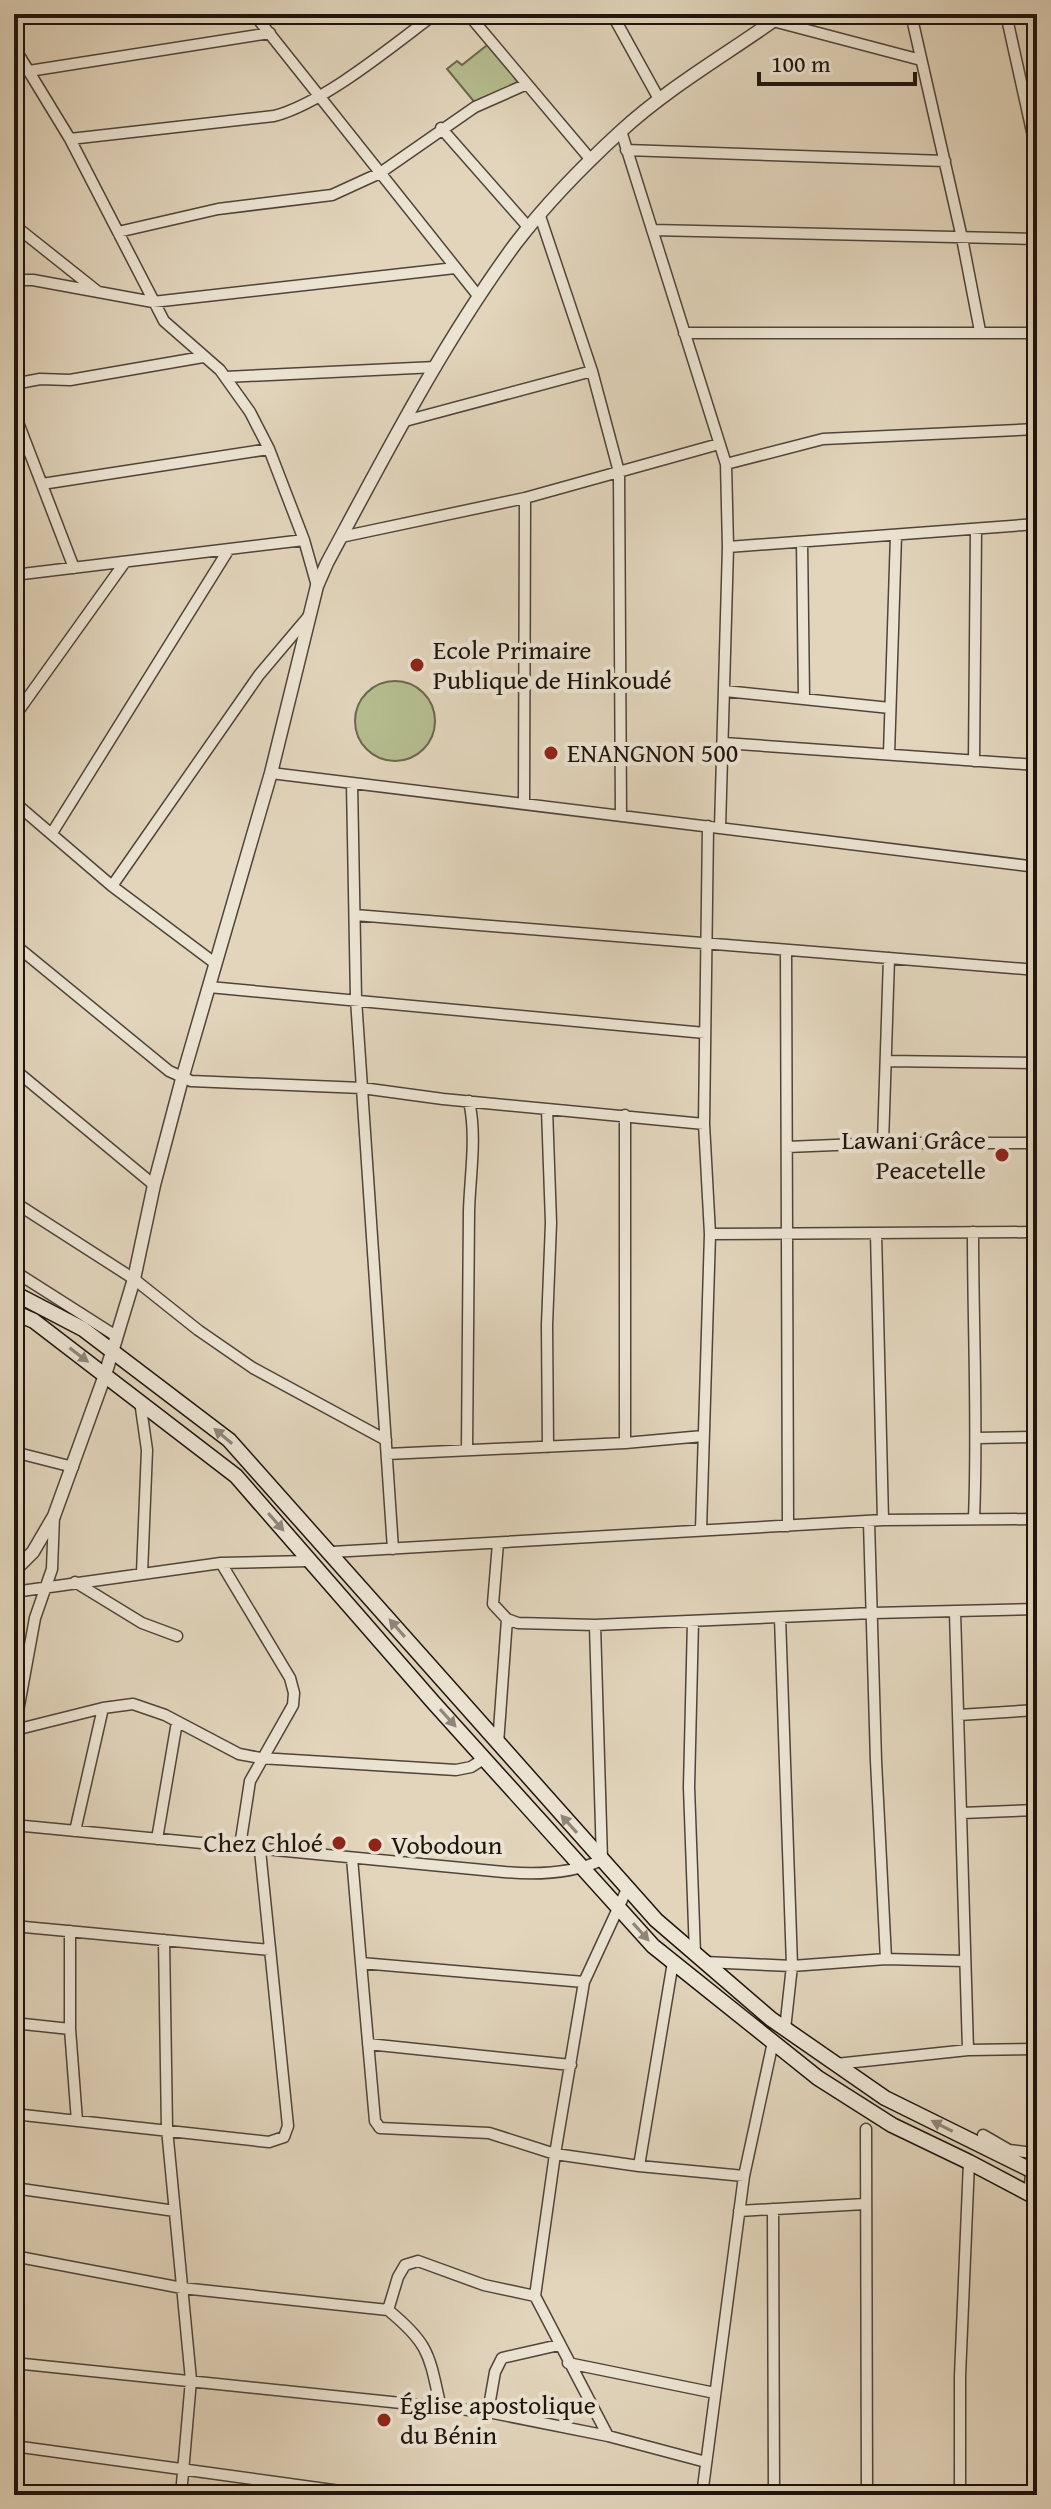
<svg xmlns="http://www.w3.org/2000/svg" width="1051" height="2509" viewBox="0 0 1051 2509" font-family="'Gentium Book Plus',serif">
<rect width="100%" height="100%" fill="#e2d5bc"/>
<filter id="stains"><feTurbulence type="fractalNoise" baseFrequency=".0025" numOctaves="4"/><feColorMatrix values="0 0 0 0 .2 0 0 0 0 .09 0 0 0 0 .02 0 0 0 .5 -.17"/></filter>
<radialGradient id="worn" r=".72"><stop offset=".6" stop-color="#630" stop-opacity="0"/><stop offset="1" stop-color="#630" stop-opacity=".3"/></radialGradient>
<path fill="#b5bd8f" stroke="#6a684e" stroke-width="2" d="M491,42L520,86L476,104L447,69L457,61L462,65Z
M355 721a40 40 0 1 1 80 0a40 40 0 1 1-80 0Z"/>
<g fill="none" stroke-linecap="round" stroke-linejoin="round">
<defs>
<path id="minor" d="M254,14L479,297
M468,14L591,160
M612,14L659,99
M911,14L962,238L980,331
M1006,14L1037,154
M773,21L921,60
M14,47L70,139L164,321L220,370L250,412L269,449L304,540L317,586
M29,71L270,33
M441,128L529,228
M621,131L726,464L728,547L720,828
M70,139L274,116C324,103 392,46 435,14
M626,150L945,161
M540,216L592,371L619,472L621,816
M14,225L97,291
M652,230L1037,239
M118,232L218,209L332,195L380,173L475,107L527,84
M14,280H33L153,302L455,268
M684,333H1037
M225,377L436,367
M14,384L40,379L70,380L203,357
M14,412L74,568
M405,421L592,371
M726,464L823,439L1037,429
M42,484L269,449
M341,537L525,498L719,444
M802,542L804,698
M728,547L1037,524
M14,575L304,540
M725,691L890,708
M14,717L125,562
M724,743L1037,765
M889,754L896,535
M974,761L976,529
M271,773L1037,867
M352,783L356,999L393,1549
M14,802L112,886L216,964
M524,804L525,498
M52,833L229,549
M112,886L259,675L308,617
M355,915L1037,970
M14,944L169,1071L191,1081L362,1088L443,1099L704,1124
M786,951L788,1526
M209,987L705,1033
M887,1061L1037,1063
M14,1069L154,1185
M547,1109L551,1223L547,1325L548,1447
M883,1143L889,958
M787,1147L883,1143H1037
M14,1202L134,1279L198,1330L253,1368L386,1440
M973,1232C973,1328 978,1423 974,1518
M876,1233L883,1520
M710,1234L1037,1232
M14,1271L116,1336
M140,1401L147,1450L142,1573
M977,1438L1037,1437
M625,1443V1115
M467,1450C468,1371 468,1291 469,1211C470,1175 477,1137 469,1101
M14,1452L73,1467
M387,1454L625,1443L703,1436
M869,1522L876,1761L886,1959
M701,1530L710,1234L704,1124L708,826
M498,1543L493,1604L507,1619L518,1623L595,1625L873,1613L1037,1609
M332,1552L883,1520L1037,1519
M221,1563L290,1678L294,1693L293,1705L250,1781L240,1846
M75,1582L142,1623L177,1636
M14,1592L221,1563L310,1561
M955,1612L968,2050
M780,1617L792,1966L785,2029
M693,1621L689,1787L695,1954
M959,1715L1037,1710
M15,1730L103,1708L133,1704L165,1715L239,1754L260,1758L456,1770L471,1767L485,1758
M14,1733L35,1618L52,1569L54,1516
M498,1744L507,1619
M962,1813L1037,1810
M14,1825L504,1872C537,1875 571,1874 602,1860L595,1625
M75,1831L103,1708
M157,1839L177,1722
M352,1858L361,1963L584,1982
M14,1926L270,1950
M70,1931V2029L77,2121
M164,1940L167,2129L191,2380L181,2495
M705,1962L792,1966L886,1959L964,1961
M361,1963L375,2121L380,2128L489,2133L555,2154L639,2166L744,2176
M14,2023L70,2029
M368,2044L571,2065
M836,2064L968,2050L1037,2049
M14,2114L269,2142L284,2137L288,2126L260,1850
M866,2129L867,2495
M983,2135L1009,2150L1033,2153L1029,2195
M639,2166L673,1962
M14,2188L175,2211
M773,2209L774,2495
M739,2211L865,2204
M14,2256L182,2288L388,2310C431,2345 429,2356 441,2408
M388,2310L398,2277L405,2265L418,2261L484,2285L535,2296
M14,2363L488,2412L608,2436L706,2462
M568,2363L715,2393
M488,2412L495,2372L502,2358L559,2345
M608,2436L535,2296L555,2154L584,1982L627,1889
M14,2446L369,2495
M702,2495L744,2176L773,2042
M960,2495V2376L969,2162"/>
<path id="tertiary" d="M14,1571L33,1552L54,1516L105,1375L134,1279L154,1185L182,1079L271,773L317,586L327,563C385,455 443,342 516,243C546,204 584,165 620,132C670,86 729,53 783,14"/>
<path id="secondary" d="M14,1293L83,1329L229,1440L656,1920L771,2019L885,2098L1037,2173
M14,1312L34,1321L236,1476L433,1702L653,1946L818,2078L892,2125L969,2162L1037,2198"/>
</defs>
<use href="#minor" stroke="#4f443a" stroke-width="13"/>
<use href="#tertiary" stroke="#4f443a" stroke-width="15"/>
<use href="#secondary" stroke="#1e140e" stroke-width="17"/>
<use href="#minor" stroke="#ece4d3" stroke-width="10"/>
<use href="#tertiary" stroke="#ece4d3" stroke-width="12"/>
<use href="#secondary" stroke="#ece4d3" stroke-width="14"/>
</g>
<defs><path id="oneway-solid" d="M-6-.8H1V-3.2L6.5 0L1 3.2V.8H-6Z" transform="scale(2)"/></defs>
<g fill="#8f867a">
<use href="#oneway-solid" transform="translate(79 1355) rotate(37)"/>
<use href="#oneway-solid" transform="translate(223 1436) rotate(-140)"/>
<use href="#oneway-solid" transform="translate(276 1522) rotate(49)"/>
<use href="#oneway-solid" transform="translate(397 1628) rotate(-131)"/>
<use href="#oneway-solid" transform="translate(448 1718) rotate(48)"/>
<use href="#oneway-solid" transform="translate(569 1824) rotate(-132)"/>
<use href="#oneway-solid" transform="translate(641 1932) rotate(48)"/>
<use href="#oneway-solid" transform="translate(942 2126) rotate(-153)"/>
</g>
<g fill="#8f2418" stroke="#ece4d3" stroke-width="3">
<circle cx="417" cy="665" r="8"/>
<circle cx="551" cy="753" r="8"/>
<circle cx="1002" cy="1155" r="8"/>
<circle cx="339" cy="1843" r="8"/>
<circle cx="375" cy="1845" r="8"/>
<circle cx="384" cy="2420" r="8"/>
</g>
<g text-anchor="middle" stroke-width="8" stroke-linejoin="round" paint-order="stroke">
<g font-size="26" fill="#1e140e" stroke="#ece4d3" text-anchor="start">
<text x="433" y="659">Ecole Primaire<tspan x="433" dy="30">Publique de Hinkoudé</tspan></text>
<text x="567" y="762">ENANGNON 500</text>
<text x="986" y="1149" text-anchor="end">Lawani Grâce<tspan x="986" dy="30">Peacetelle</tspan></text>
<text x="323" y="1852" text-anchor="end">Chez Chloé</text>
<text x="391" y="1854">Vobodoun</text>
<text x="400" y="2414">Église apostolique<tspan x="400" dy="30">du Bénin</tspan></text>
</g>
</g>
<rect width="1051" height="2509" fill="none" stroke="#e2d5bc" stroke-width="48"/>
<rect x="16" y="16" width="1019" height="2477" fill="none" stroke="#1e140e" stroke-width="4"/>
<rect x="24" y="24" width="1003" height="2461" fill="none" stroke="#1e140e" stroke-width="2"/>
<path d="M759 72v12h156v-12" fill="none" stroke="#1e140e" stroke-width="4"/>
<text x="771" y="72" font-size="24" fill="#1e140e" stroke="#ece4d3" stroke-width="6" paint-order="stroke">100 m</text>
<rect width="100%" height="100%" filter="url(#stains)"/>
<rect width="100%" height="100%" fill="url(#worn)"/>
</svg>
